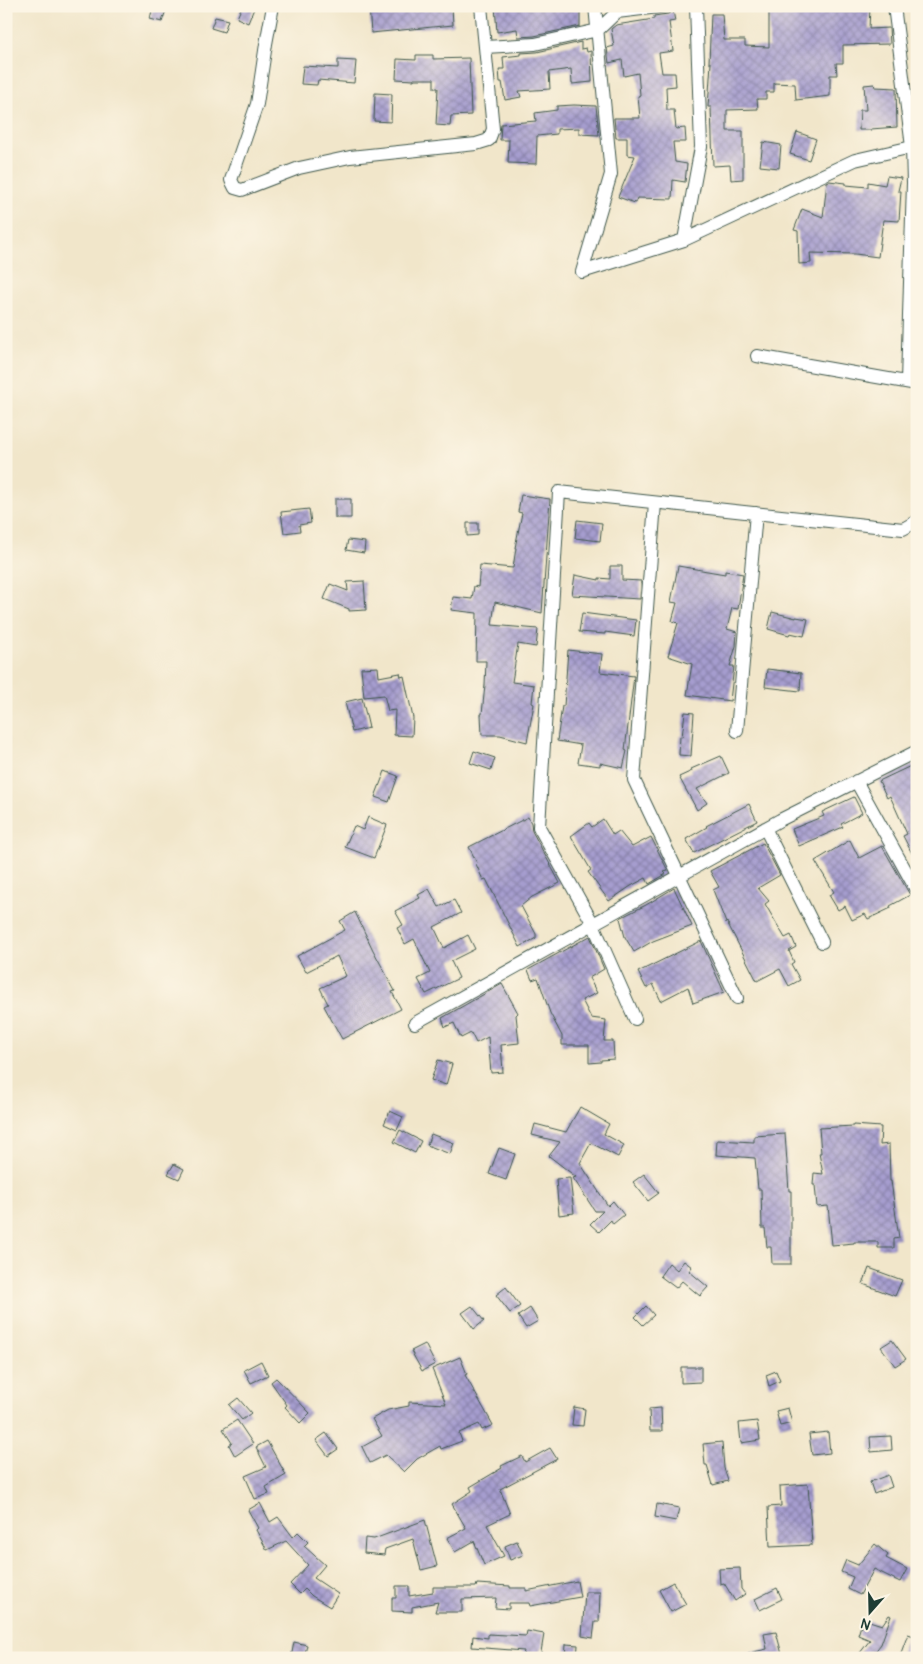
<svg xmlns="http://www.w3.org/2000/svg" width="923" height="1664" viewBox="0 0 923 1664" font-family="Pangolin,sans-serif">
<defs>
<pattern id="building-cross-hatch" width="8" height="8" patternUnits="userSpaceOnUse" patternTransform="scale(1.25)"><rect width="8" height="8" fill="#a69dcf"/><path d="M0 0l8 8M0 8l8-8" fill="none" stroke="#8781a9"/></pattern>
</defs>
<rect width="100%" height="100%" fill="#fcf5e5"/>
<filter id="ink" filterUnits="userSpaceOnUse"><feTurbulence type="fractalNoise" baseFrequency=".02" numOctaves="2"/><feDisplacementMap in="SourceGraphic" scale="10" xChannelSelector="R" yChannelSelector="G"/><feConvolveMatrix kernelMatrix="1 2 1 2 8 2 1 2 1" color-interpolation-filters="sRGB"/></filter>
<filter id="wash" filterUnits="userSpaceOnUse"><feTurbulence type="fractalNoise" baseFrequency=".0096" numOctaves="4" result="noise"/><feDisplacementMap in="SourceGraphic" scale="20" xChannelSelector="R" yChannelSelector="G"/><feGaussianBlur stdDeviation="1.12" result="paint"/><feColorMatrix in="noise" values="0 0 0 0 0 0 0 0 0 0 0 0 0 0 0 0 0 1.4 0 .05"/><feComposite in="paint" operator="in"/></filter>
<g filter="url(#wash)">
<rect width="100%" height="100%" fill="#f1e6ca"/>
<g id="blocks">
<path fill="url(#building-cross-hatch)" d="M153,6L166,10L162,22L150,19Z
M242,6H255L248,23L237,18Z
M369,6H389L388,11L415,6H452L453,25L371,33Z
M495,6H564V10L580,9V26L534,36L518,37L517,29L497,32Z
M769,6H870L869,29L889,28L890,44L843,45V63H836L837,75H830V96L796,100L795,84L774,83V92H766V99H757L758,109L727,110V131H743V179L731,180L730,165L713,166L711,107H708L711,63H709L711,14H722L724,40H745V46L769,47Z
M673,11L675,21L669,22L673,51L659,53L662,73H675L676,86L666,87L667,110H674L676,129L685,128L686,142H673L675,162L687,164L685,182L673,180L672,199L637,198L635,203L618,197L635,156L627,155V138H616L614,118H640L638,96L640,95L638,73L624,76L622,60L609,63L607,48L614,46L611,29L616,25L654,19V16L668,14Z
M215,17L228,20L224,32L211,28Z
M581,42V49L586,48L587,52L591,51L592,82L572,84L571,69L549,72L550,89L519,91L521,97L505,100L502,82H500L499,69H504L503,57L521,55V53L537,52Z
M416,55H433V59L469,58L471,115L451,116L450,126L436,125L438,88H434V79H414V80L396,79L397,59L416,60Z
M338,60L356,61L354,83L318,80L317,85L301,84L303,66L338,68Z
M874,84L875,87L896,88L897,127L871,129V130H859L860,110H866L864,85Z
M375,93L392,94L391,122L374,121Z
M574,105L596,106L599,135L579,134V128L557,129V134L537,136L536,164L508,163L509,140H500L501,124L536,121L535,113L557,110V106Z
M797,132L816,139L809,160L790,154Z
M763,142L781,145L779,168L760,166Z
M887,176L901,178L898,191H901L899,221L883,220L878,257L855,254L810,253L811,263L799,264L798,231L794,230L802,209L823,217L827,182L829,181L846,183V185L868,187V182L885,185Z
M521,495L550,499L542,613L495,602L492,625L538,629L536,647L518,644L512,682L534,685L532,703L534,704L527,742L500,735H482L481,714H482L485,685L486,661H476L477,613L451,610L453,597L472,599L474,586L478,587L480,565L513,568L516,548H515L522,513L518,512Z
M335,499H351V518H335Z
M309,509L311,523L299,525L300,531L284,533L281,512Z
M577,520L602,523L600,541L575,538Z
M467,523H478V535L467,536Z
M348,540L365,542L364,553L346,550Z
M610,566H622V580L641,581L640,599L572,595L575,575L599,580V578L610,579Z
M678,566L725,574V571L743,574L738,609L732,608L727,629L737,632L736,646L730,666H734L730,701L687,695L692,664L668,656L678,623L672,621L677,603L671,602Z
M364,581L366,610L349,611V609L324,599L330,584L348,591L347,582Z
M772,612L796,618V617L808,619L804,636L790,633L789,635L768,629Z
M582,613L636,620L634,636L605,632V634L579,632Z
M568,650L602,654L600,672L634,676L625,750L627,751L623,768L600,763V766L578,763L581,745L557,741L562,706H564Z
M378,667L379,677L400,673L401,677L404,676L413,718L412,736L394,735L395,710L388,711L384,695L364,697L361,668Z
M767,669L801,673L800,691L765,687Z
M362,698L369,728L352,732L345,702Z
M685,712L694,713L691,756L679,755L680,736L682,737Z
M474,751L495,758L491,770L470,763Z
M721,756L729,773L697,789L707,803L697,810L679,777L692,771L691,769Z
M917,763V863L903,836L907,834L890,796L887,798L879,781Z
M385,771L398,776L389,802L375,797Z
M854,797L862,813L841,824L843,827L799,846L792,829L824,816L822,812Z
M749,804L757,821L694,853L686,839L707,827L706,826Z
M368,817L387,825L374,858L345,847L354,826L363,830Z
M528,817L531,823L532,831L560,883L532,897L521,906L536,934V938L520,947L486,879L483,880L476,864L477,863L469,847Z
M603,819L613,835L619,831L632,847L651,837L668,871L664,872L666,874L649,884L646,878L631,886L609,901L588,872L591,870L571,836L589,823L592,827Z
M850,840L859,858L882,846L910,895L890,906L891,908L868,919L865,914L852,920L845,906L838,910L829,895L834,892L815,861Z
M763,843L780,875L758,888L769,901L765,904L785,938L791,935L796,947L789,951L794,962L791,964L800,980L789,986L780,969L757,981L727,922L726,923L713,890L719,887L710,871Z
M674,888L692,926L653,941L634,952L625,937L620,918L646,905Z
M429,889L439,907L454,900L461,913L434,927L444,948L468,935L475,949L451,961L459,978L426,994L418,979L430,973L414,939L405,944L397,928L403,925L395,911L420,898L418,895Z
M355,912L373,950L395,991L392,992L401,1009L342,1039L324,1006L328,1004L320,988L346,976L337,956L306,972L297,956L345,930L340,921Z
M590,936L604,969L589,978L597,993L582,1000L591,1018L606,1020L604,1041H613L614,1059L601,1060V1062L589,1063V1045H562V1036L550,1013L538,978L532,980L528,970Z
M701,941L724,992L693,1003L688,987L661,1001L653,984L646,988L638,972Z
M502,984L518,1013L516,1015L519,1043L501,1045L503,1072L491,1073L488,1037L476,1043L471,1033L461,1038L454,1023L445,1027L442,1018Z
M438,1060L452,1064L446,1085L431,1080Z
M580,1107L609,1124L604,1134L624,1145L618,1157L591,1143L580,1163L608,1206L613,1201L624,1215L613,1224L611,1220L599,1232L590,1224L603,1211H595L573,1178L576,1177L549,1156L560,1142L532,1135L535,1124L566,1132Z
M390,1111L403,1117L397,1130L384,1124Z
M853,1125L881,1127L880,1145L889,1144L890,1181H891L899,1238L894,1239V1248H878V1242H854V1243L832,1245L828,1206L817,1207L815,1185H813L814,1173L823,1174L819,1153H821L819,1128L853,1126Z
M400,1130L421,1141L415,1153L394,1142Z
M431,1134L454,1143L450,1154L427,1145Z
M785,1134L789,1191H791V1264H772L771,1247H767L765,1228H762L761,1189H758L755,1158L716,1155L717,1140L754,1142V1136Z
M499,1148L515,1154L506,1180L489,1174Z
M174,1164L184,1169L179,1179L168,1174Z
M644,1174L659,1193L648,1201L633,1182Z
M570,1178L574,1213L559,1215L556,1179Z
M684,1261L692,1267L689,1271L708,1287L700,1296L682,1281L676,1288L660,1276L669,1263L677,1270Z
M869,1268L902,1280L895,1296L863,1284Z
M506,1287L520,1306L510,1313L496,1295Z
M472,1306L484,1321L474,1329L462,1313Z
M646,1306L654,1315L643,1325L635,1317Z
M530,1308L538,1321L526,1328L518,1316Z
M892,1340L906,1359L895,1366L881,1347Z
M425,1344L435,1364L422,1371L411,1351Z
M460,1357L467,1374L465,1375L493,1425L482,1430L479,1424L459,1433L462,1441L441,1449L440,1446L417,1459L404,1472L386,1455L370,1463L362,1447L382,1436L372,1419L388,1410L409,1406V1402L446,1404L432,1369Z
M261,1361L268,1375L251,1383L244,1370Z
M681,1367H701V1382L681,1383Z
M776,1371L780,1381L769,1386L766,1375Z
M276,1378L310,1413L300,1423L285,1407L287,1405L271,1382Z
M238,1398L251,1413L242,1420L229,1405Z
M574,1407L585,1409L583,1426L572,1425Z
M661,1408L662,1431H650L649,1409Z
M788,1408L792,1423L780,1426L776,1411Z
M237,1420L253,1444L235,1456L229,1445L232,1443L223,1429Z
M757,1421L760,1440L741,1443L739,1423Z
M828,1432L830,1453L812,1455L809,1434Z
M326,1433L338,1449L328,1456L316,1440Z
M891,1436L892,1450L871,1452L870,1437Z
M267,1441L286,1475L266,1487L269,1494L255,1499L245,1476L266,1467L256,1447Z
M722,1442L724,1468L728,1481L713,1485L707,1465H705L703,1444Z
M550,1448L557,1459L500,1489L510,1514L487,1525L504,1556L484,1565L474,1541L455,1552L447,1538L466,1528L452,1504L472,1491L470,1487L502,1468L501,1466L522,1456L525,1462Z
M888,1475L892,1487L874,1494L870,1482Z
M808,1484L812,1545L770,1547L768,1507L781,1506L780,1486Z
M260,1503L270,1522L278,1517L293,1537L298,1532L308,1542L304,1546L325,1565L314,1578L338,1594L330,1607L312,1596L305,1589L300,1594L290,1584L308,1565L286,1541L267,1550L256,1530L258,1528L248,1510Z
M657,1504L679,1508L676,1521L655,1517Z
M425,1520L437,1566L421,1570L413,1539L385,1549L384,1555L364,1553L365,1538L374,1539Z
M517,1541L523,1555L510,1560L505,1546Z
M875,1544L888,1555L886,1558L907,1569L900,1582L874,1569L860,1595L848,1589L853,1577L841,1572L846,1560L858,1565Z
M740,1568L741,1589L745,1594L735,1601L724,1583L720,1584L719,1569Z
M577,1581L580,1597L530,1606L529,1603H509V1609L495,1608L496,1598L462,1599V1612H435L438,1602L412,1607V1612L392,1611V1598H396V1586H409V1596L433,1592V1587H476L477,1584L510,1586V1588H526V1591Z
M673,1582L686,1604L671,1612L659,1590Z
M777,1588L782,1599L760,1610L755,1599Z
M585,1592H600L599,1622H595L593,1638L582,1636Z
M889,1615L891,1616L881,1644L870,1658H856L870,1640L858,1635L863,1619L882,1625Z
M527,1631L544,1634L540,1658H522L524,1651L472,1647L473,1636L488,1638V1634L526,1636Z
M776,1632L783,1658H749V1653L767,1649L764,1634Z
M908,1634L917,1637V1658H899Z
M294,1642L307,1645L304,1658H291Z
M566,1644L578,1645L577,1658H565Z"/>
</g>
</g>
<g filter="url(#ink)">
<use href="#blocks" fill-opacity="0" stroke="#3e564a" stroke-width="1"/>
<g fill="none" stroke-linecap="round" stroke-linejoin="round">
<defs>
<path id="minor" d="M273,6L266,44L257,104L231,180L235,188L242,190L299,168L350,157L476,144L489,140L493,129L481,6
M595,6L611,174L582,272L684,240
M696,6L701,147L684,240L855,160L912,147
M894,6L912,147L913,183L907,382
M485,47L535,44L598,30L617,12L667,6
M757,356L917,384
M655,503L634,780L737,998
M737,731L756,513
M856,781L917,891
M765,828L822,942
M635,1019L593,924L539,827L559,492L903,529L917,521
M415,1023L780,820L917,751"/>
</defs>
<use href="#minor" stroke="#3e564a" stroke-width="14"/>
<use href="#minor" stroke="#fff" stroke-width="12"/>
</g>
</g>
<rect width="923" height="1664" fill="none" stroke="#fcf5e5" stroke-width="25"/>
<g transform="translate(870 1612) rotate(200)" stroke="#fcf5e5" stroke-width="4" paint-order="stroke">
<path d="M0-4L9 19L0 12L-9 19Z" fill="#1f3d34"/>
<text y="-8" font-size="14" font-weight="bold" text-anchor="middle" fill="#1f3d34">N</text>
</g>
</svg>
